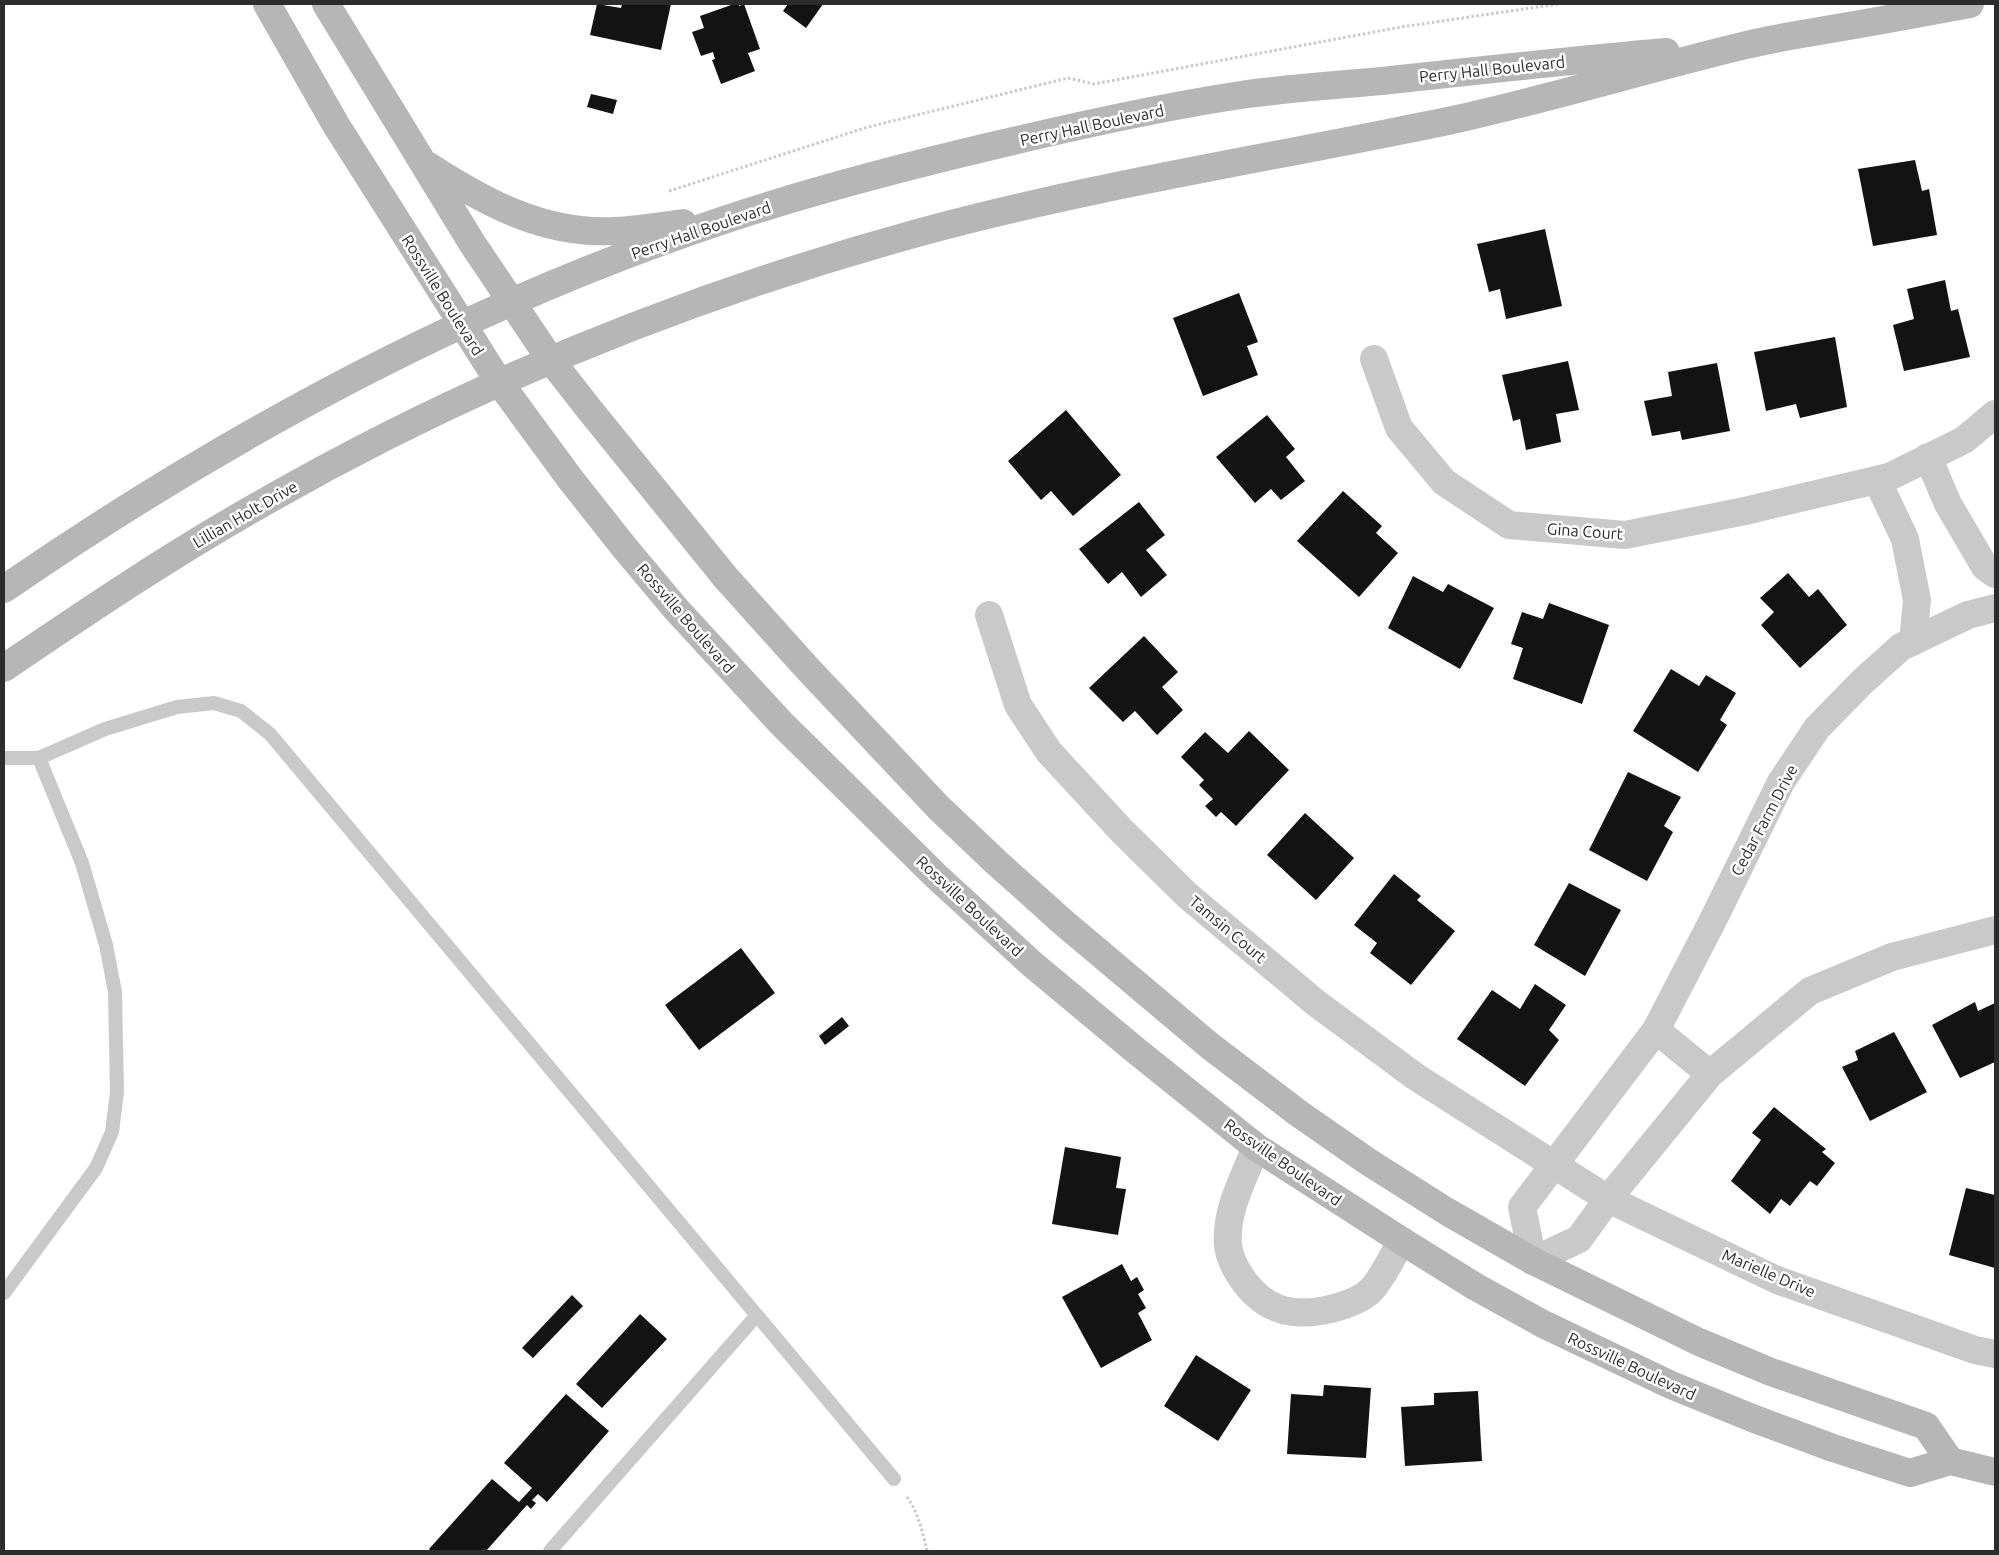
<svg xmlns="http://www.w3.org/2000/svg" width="1999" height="1555" viewBox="0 0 1999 1555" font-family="Ubuntu,sans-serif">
<rect width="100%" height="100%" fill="#fff"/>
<path fill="#131313" d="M597,4L621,8L622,4H671L661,50L590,35Z
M734,4H739V6L744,4L760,49L748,53L755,71L721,84L712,60L715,59L713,52L701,56L692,32L704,28L700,16Z
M788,4H823L806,28L783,11Z
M591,94L617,100L613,114L587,107Z
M1915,160L1922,191L1929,189L1937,235L1873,246L1858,169Z
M1545,229L1562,306L1506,319L1500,289L1489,292L1477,244Z
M1945,280L1951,311L1958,309L1970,357L1904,371L1893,325L1914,319L1907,289Z
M1239,293L1258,342L1247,346L1258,375L1203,396L1173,318Z
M1835,337L1847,407L1800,418L1796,404L1766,411L1754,352Z
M1568,361L1579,410L1556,414L1561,442L1526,450L1520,419L1513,421L1502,375Z
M1717,363L1730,431L1682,440L1680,431L1652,436L1644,401L1672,396L1668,372Z
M1066,410L1121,475L1073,516L1051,491L1041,500L1008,461Z
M1267,415L1295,449L1286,457L1305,481L1281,500L1271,489L1255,503L1216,457Z
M1343,491L1382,526L1376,533L1398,553L1359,597L1297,541Z
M1139,502L1165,535L1146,550L1167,575L1141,597L1122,572L1108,584L1079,549Z
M1788,573L1809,597L1818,589L1847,625L1800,668L1761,625L1774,612L1760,598Z
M1413,576L1443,592L1448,584L1494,608L1460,669L1388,628Z
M1549,603L1609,625L1582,704L1513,679L1523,648L1511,644L1522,612L1543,619Z
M1144,636L1178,672L1162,687L1183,710L1157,735L1135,711L1123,722L1089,688Z
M1671,669L1699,686L1706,675L1736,693L1720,720L1727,725L1698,772L1633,731Z
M1249,731L1289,770L1236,826L1221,812L1216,817L1205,806L1213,799L1199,785L1204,780L1181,757L1205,732L1228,753Z
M1628,772L1681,797L1664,826L1673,832L1647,881L1589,850Z
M1305,813L1354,858L1316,900L1267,855Z
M1394,874L1421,896L1417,900L1455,931L1411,985L1370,953L1377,943L1354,925Z
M1569,883L1621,910L1585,976L1534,945Z
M741,948L775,993L699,1050L665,1005Z
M1535,984L1566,1005L1549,1030L1559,1040L1525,1086L1457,1039L1492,990L1520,1009Z
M1975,1002L1978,1011L1995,1003V1062L1960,1078L1932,1025Z
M842,1017L849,1026L825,1045L819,1036Z
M1894,1032L1927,1092L1870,1121L1842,1067L1858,1060L1855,1051Z
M1774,1107L1826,1149L1822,1152L1835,1163L1817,1186L1810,1181L1790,1206L1781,1199L1770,1214L1731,1181L1761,1140L1752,1133Z
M1065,1147L1121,1157L1116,1188L1126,1189L1118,1235L1052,1224Z
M1966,1188L1995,1195V1268L1949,1255Z
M1122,1264L1131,1281L1137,1277L1144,1290L1138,1294L1146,1308L1138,1313L1152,1340L1101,1368L1062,1297Z
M572,1295L583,1306L533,1358L522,1348Z
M640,1314L667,1339L602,1408L576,1384Z
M1196,1355L1251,1390L1218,1441L1164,1406Z
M1324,1385L1371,1388L1366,1458L1287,1454L1291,1394L1323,1396Z
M1478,1391L1482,1461L1405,1466L1401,1407L1434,1405V1393Z
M566,1394L609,1431L547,1502L538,1494L532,1500L536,1503L531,1509L527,1505L486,1551H431L429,1549L492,1479L519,1502L532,1488L504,1463Z"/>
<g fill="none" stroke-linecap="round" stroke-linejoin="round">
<path stroke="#c9c9c9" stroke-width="3" stroke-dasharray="2.5 2.5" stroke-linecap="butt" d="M669,191L868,127L1068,78L1094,84L1401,27L1558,4
M907,1497C918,1512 923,1533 927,1551"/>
<path stroke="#c9c9c9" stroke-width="14" d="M4,758H39L105,729L177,707L214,703L241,711L270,734L894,1479
M4,1293L96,1168L112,1132L117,1092L115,992L106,945L82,863L39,758
M550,1551L757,1315"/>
<path stroke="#c9c9c9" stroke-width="28" d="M1374,359L1399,428L1444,482L1509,525L1625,535L1745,511L1889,477L1964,440L1995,414
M1928,457L1948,504L1985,567L1995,574
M1877,480L1905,539L1917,600L1913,642
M1995,608L1968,615L1901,647L1862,682L1817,728L1781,782L1712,922L1656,1030L1522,1207L1533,1261L1579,1239L1608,1199L1710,1074L1810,991L1892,957L1995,930
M989,615L1018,705L1049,752L1122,831L1188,896L1316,1003L1416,1077L1608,1199L1777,1280L1975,1350L1995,1354
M1656,1030L1710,1074
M1256,1147C1244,1178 1225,1211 1228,1245C1229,1255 1235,1268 1241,1277C1265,1313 1297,1319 1338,1307C1348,1304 1364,1298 1371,1290C1383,1278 1392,1256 1402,1241"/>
<path stroke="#b6b6b6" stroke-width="28" d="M267,4L336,125L499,382L571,480L624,547L676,609L781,723L937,877L1032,964L1134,1049L1256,1147L1402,1241L1476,1287L1543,1324L1671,1385L1752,1418L1833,1448L1910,1473L1950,1461L1995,1472
M326,4L472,243L550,359L589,409L726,578L807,668L939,808L997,863L1064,923L1210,1046L1298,1113L1367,1161L1446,1211L1533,1261L1699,1342L1771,1372L1926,1426L1950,1461
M427,165C484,202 544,235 615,231C638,230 661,226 683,223
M4,589C228,435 471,303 730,218C818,189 907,166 996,145C1076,126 1160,107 1241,95C1290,88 1341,85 1391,80C1483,70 1574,60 1666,52
M4,668C88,611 172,554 261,504C468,385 691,295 921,232C1097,184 1278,157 1457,119C1552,98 1647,69 1742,46C1769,39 1797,35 1825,30C1873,22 1922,13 1970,4"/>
</g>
<g text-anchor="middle" stroke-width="5" stroke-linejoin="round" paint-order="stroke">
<g font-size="16" fill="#2c2c2c" stroke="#fff">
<text transform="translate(1492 69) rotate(-6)" y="6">Perry Hall Boulevard</text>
<text transform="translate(1092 125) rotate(-12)" y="6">Perry Hall Boulevard</text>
<text transform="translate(701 230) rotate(-19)" y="6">Perry Hall Boulevard</text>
<text transform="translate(443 295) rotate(58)" y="6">Rossville Boulevard</text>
<text transform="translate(245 514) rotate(-30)" y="6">Lillian Holt Drive</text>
<text transform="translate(1585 531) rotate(4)" y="6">Gina Court</text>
<text transform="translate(686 618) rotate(49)" y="6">Rossville Boulevard</text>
<text transform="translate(1764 820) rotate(-62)" y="6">Cedar Farm Drive</text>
<text transform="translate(970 906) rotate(43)" y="6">Rossville Boulevard</text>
<text transform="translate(1228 929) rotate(40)" y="6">Tamsin Court</text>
<text transform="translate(1283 1162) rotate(35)" y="6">Rossville Boulevard</text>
<text transform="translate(1769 1273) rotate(23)" y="6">Marielle Drive</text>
<text transform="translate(1632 1366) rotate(25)" y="6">Rossville Boulevard</text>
</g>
</g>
<rect width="1999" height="1555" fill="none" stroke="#2c2c2c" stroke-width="10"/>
</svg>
